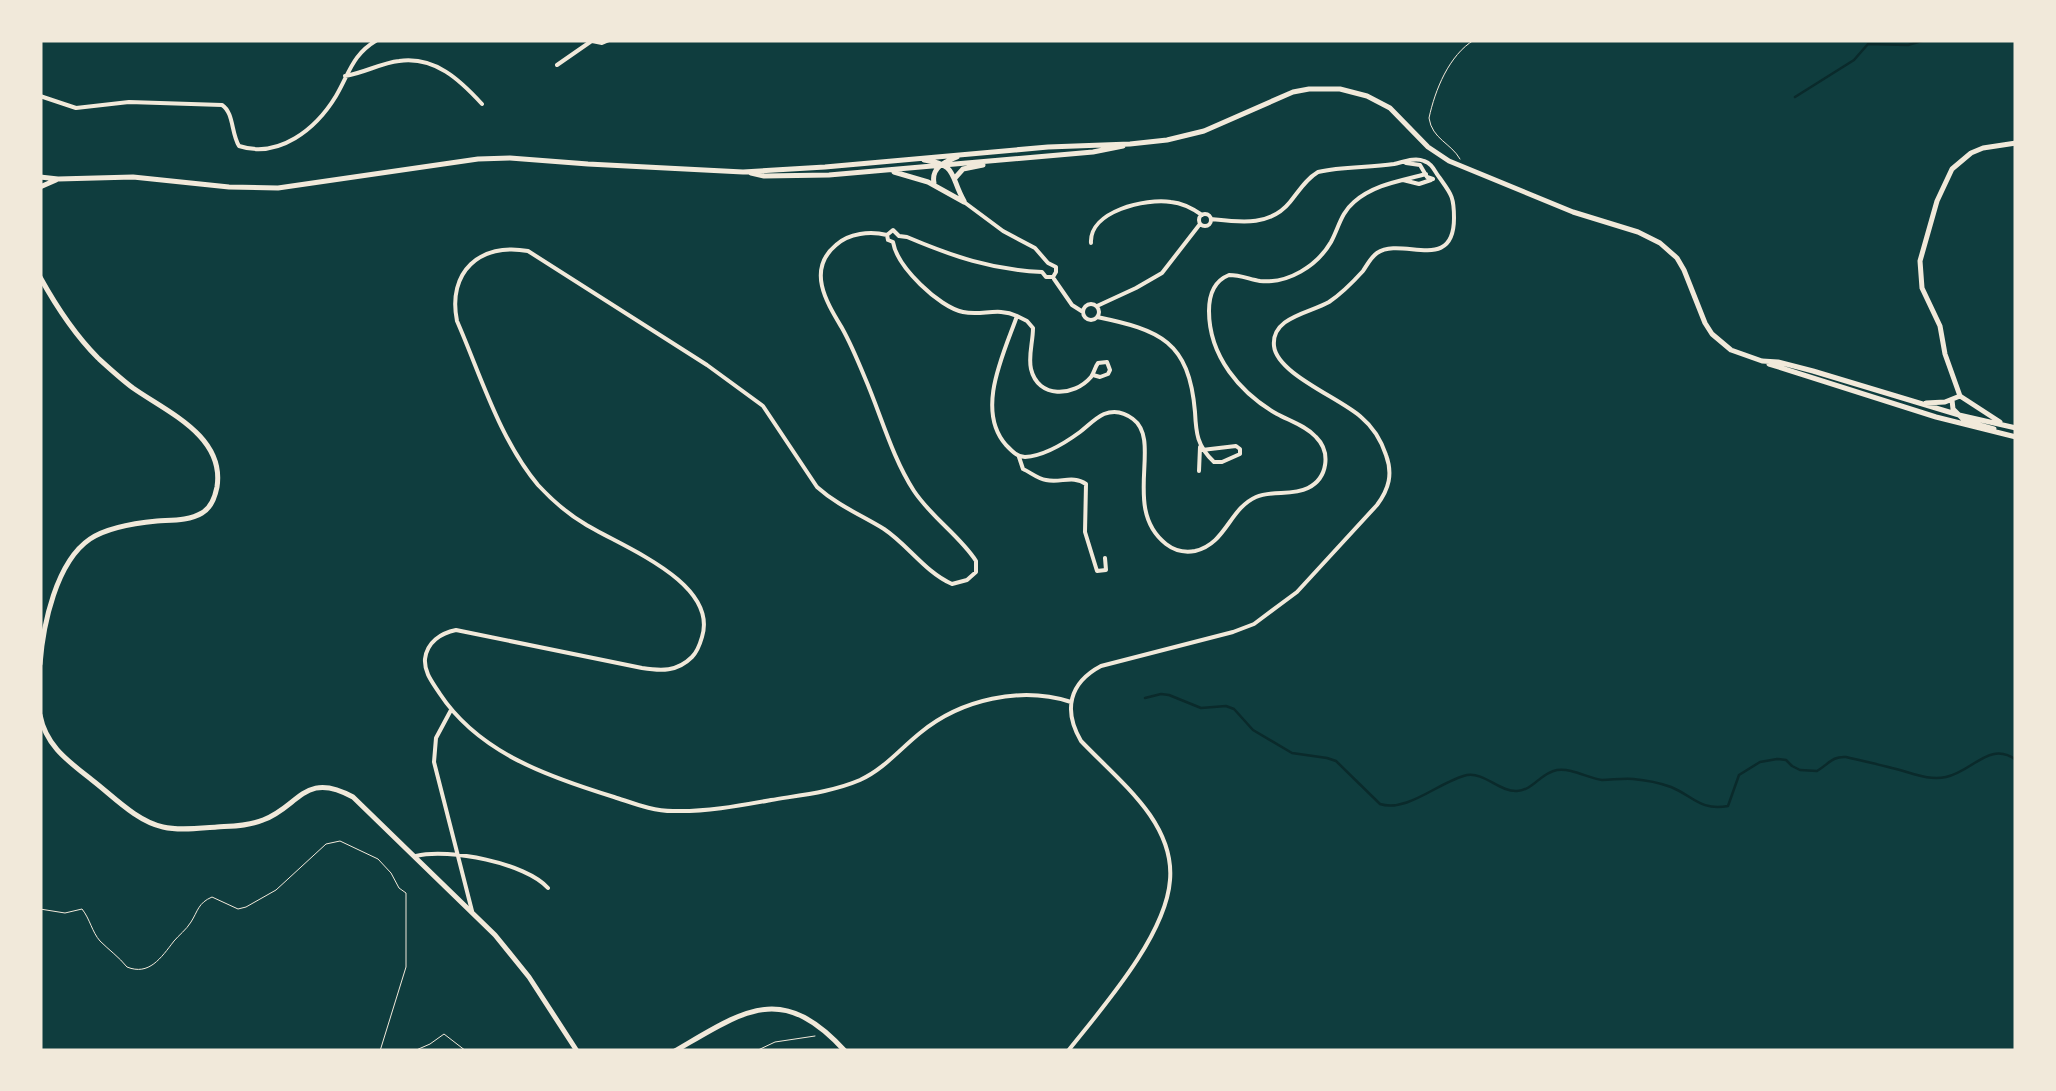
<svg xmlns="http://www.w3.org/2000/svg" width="2056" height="1091" viewBox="0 0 2056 1091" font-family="Manrope,sans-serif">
<rect width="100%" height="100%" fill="#0f3d3e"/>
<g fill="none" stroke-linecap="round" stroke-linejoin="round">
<path stroke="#0a2a2b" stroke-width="2.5" d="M1795,97L1854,60L1868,44L1908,45L1925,40
M1145,698L1161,694L1169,695L1201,708L1226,706L1234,709L1253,730L1292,753L1327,758L1336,761L1380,804C1407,813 1440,781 1467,775C1484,772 1500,792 1517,791C1534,790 1540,773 1557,770C1573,768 1587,778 1602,780C1612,780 1623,778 1633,779C1645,780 1660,783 1671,787C1693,796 1700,811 1728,806L1739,775L1760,762L1777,759L1786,760L1792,766L1800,770L1817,771C1829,764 1832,756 1846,757C1862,761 1877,764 1892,768C1911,772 1927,781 1946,777C1972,772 1990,740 2016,760"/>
<path stroke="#f1e9da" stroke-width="1" d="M1460,159C1451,143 1432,139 1429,118C1435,90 1449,55 1474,40
M40,909L65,913L82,909C90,919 92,932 100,941C109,950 119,957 127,967C149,976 161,958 174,941C179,935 186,930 191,922C198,911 198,903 212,897L238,909L246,907L276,890L326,844L340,841L378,859L391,873L399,888L406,893V967L380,1051
M414,1051L430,1044L444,1034L466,1051
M756,1051L775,1042L815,1036"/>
<path stroke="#f1e9da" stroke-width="4" d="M592,41L602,43L609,40
M557,65L593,40
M345,76C364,73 381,63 399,61C435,56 460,80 482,104
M40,96L76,108L129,102L222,105C234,113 231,133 239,146C279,159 316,129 336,96C350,72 352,55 377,40
M1406,163L1420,165L1427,177L1433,179
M1403,180L1419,184L1431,180
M964,202L1003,231L1035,248L1048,263L1056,267V272L1053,277
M1199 220a6 6 0 1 1 12 0a6 6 0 1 1-12 0Z
M887,235L888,240L893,242C897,267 939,307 963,312C982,316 998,307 1017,316C1004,353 975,410 1006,445C1011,450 1017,457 1025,457C1044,456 1065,443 1080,432C1088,426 1095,418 1104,414C1114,410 1124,412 1133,419C1163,441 1121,509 1166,544C1175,551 1184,553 1195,551C1226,544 1229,509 1256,497C1272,490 1292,496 1308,488C1328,478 1331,452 1316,437C1306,426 1290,421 1277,414C1240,393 1209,356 1209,311C1209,295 1214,281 1229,275C1240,275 1249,279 1260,281C1288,284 1317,266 1331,242C1339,227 1341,213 1354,202C1375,184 1401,181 1426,174
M1091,243C1089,211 1146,198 1171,202C1183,203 1192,208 1202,215
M1053,277H1046L1042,272C992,270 952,256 907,237L899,236L893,230L887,235C870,231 849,233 836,245C806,270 827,303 842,328C851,344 858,361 865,378C881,415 892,457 914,491C932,518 960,536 976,561V572L967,580L952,584C925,572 908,545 884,529C861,515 837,505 817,487L763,406L707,365L528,251C480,242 447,272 457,321C481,376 499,438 538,485C551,499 568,514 585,524C620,546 719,582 702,637C700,644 697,652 692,657C677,672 661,671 642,668L456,630C441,633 427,642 425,659C424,673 433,683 440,694C479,753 549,777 614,797C633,803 652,811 673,811C706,812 738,806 771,800C801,795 832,792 860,780C884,769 900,749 920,733C961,699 1021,686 1071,702
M1054,279L1072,305L1083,312
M1083 312a8 8 0 1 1 16 0a8 8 0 1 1-16 0Z
M1097,306L1136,288L1162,273L1200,224
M1017,316L1027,321L1033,328C1033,342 1028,356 1031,369C1038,399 1074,397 1091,377C1094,373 1095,367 1098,363L1107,362L1110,370L1108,374L1100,377L1093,375
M1097,317C1160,330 1189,341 1195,412C1196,433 1197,446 1214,462H1222L1240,454V449L1236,446L1202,450
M1019,457L1023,469C1030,472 1038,479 1046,480C1061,483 1073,475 1086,484L1085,532L1097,571L1106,570L1105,558
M1199,471L1200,447
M451,710L436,738L434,762L472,911
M416,856C449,848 526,863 548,888
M1068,1051C1102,1008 1166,936 1170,880C1172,857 1163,834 1150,815C1131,788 1104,765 1081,741C1063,710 1069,683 1101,666L1233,632L1254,624L1297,592L1377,505C1389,489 1393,474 1386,455C1381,440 1373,427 1361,417C1340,398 1277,374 1274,346C1271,317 1310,313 1329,302C1341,294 1353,282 1363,271C1367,265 1371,257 1377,253C1402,236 1454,274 1454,218C1454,196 1451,194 1439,177C1434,171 1433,164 1424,161C1415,157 1403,162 1394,164C1369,168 1343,166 1318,172C1306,179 1299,191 1290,202C1270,227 1239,222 1211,219"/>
<path stroke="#f1e9da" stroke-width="5" d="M40,277C56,306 74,334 98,358C109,368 121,379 133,388C167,412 225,436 217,487C215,497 211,508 202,513C189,521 171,520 157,521C136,523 108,527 90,539C56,562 43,625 40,664
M1960,396L1945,354L1940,326L1922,288L1920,261L1937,201L1952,169L1971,153L1983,148L2016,143
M40,715C46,746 68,761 92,780C113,796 136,821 163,827C180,831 200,828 217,827C232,826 249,826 263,820C299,807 304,770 353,797L495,935L529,977L577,1051
M675,1051C744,1011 781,981 845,1051"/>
<path stroke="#f1e9da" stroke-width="5" d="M924,160C958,164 950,177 964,201
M894,172L928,182L964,202
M751,173L764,176L829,175L1093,152L1123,146
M40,177L58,179L133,177L229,187L278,188L478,159L510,158L588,164L743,172L825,167L1048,147L1130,144L1167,140L1204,131L1293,92L1309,89H1340L1367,96L1390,108L1428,147L1449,161L1573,212L1638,232L1660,243L1677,258L1684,270L1705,323L1712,334L1731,350L1762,361L1778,362L1813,371L1959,415L2016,428
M955,178L963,169L983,165
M934,183C931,168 944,162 957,157
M40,187L56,180
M1769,364L1936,417L2016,437
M1952,400L1953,409L1965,421L1994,429
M1926,403L1945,402L1960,396L2000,422"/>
</g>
<rect width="2056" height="1091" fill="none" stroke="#f1e9da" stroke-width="85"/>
</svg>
